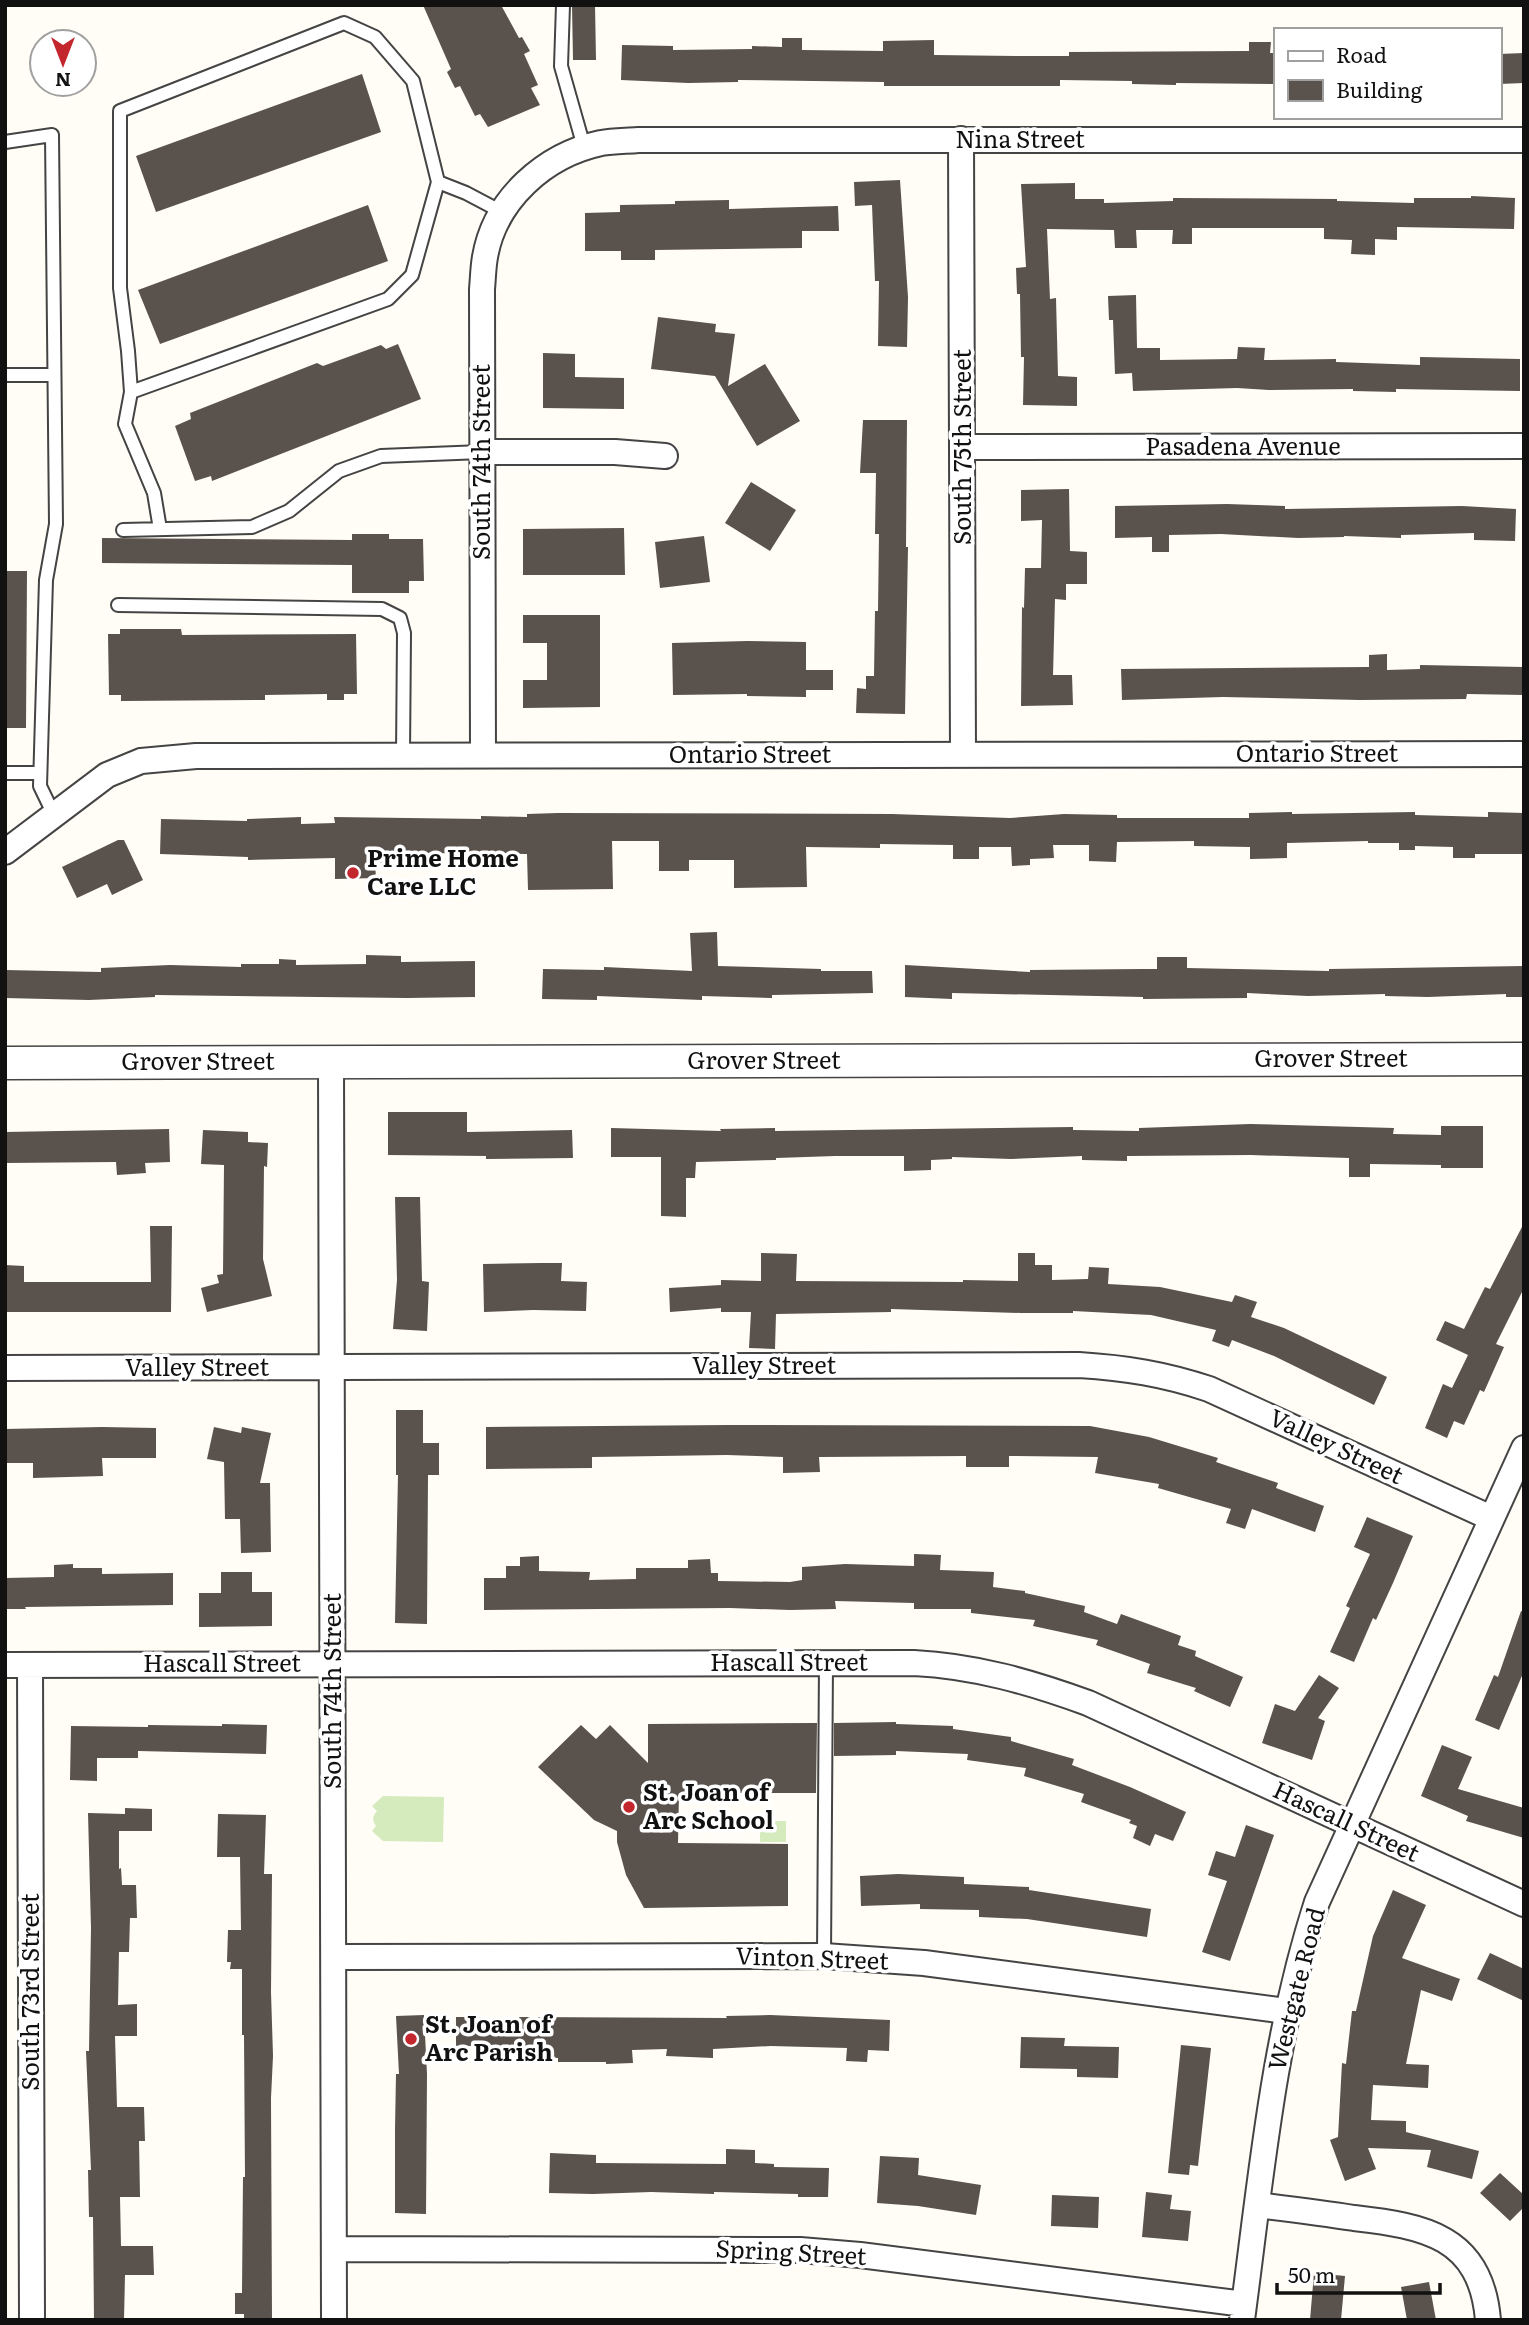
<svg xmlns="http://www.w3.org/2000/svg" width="1529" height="2325" viewBox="0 0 1529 2325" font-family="Literata,serif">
<rect width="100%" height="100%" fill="#fffdf5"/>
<path fill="#d5ebbd" d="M383,1796L444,1797L443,1842L383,1841L372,1831L376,1826C372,1820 372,1817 377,1811L372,1806Z
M760,1821H786V1842H760Z"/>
<path fill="#5a524d" d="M423,5H501L519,38L522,37L530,51L524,54L538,85L531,88L540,105L488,127L480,114L475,116L460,86L455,88L447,72L451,69Z
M572,5H595L596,60H573Z
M782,38H802V50L883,51V41L934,40V55L1016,56H1069V52L1249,51V42H1271L1270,53H1275V84L1176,83V85L1132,84V81L1060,80V86H884V82L738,80V82L688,83L621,80L622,45L673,46V50L752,49V46L782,47Z
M1524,53V83L1499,84V54Z
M362,74L381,132L156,212L136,156Z
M900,180L908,297L907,347L878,346L879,281H875L872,205L855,206L854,182Z
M1075,183V199H1104V203L1173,201V198L1337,199V201L1414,203V198H1471V196L1515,198L1514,229L1397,227V240L1375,239V255L1351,254L1352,240L1324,239V228H1192V244H1172L1173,230H1136L1137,248H1115L1114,230L1047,229L1050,299L1056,298L1058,376L1077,377V406L1023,405L1024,357H1021L1020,294H1017L1016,268L1026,267L1021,184Z
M729,200V209L838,206L839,231H802V248L655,250V260H621V251H585V213L620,212V205L675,204V201Z
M368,205L388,261L160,344L138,290Z
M1136,295L1137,348H1160V360L1237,359L1238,347L1265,348L1264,360L1336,359V362L1420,365V357L1520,359V391L1396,389V392L1353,391V389L1269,390L1237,388L1133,391L1132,373L1115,374L1113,320H1109L1108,296Z
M658,317L716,324L715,332L735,334L728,386L765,364L800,421L757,446L715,376L651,369Z
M398,344L421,399L212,481L211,476L195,481L175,426L191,419L190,413L317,363L323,366L381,345L386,349Z
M543,353L575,354V377L624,378V409L543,408Z
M863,420H907L906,547H908L905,714L856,713L857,688L866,689V676H874L875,611H878L879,534H875L876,473H860Z
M751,482L796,510L770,551L725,523Z
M1069,489L1070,551L1087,552V584H1066V600L1055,599L1053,675H1072L1073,705L1021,706L1022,607L1024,608L1025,568H1041L1042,520L1021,521V490Z
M1227,504L1285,506V509L1462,506L1516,509L1515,541L1474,540V533L1401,535V538L1344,536V537L1298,538L1221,534L1169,535V552H1152V537L1115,538V506Z
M624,528L625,575H523V529Z
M352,534H389V539H423L424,581H409V593H352V565L102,563V538L352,540Z
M704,536L710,582L660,588L655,542Z
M5,571H27L26,728H5Z
M523,615H600V707L523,708V680H547V643H523Z
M120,629H181L182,635L356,634L357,694H344V700H327V694L265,695V700L121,701V695H109L108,634H120Z
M747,641L806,642V670H833V690H806V697L747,696V694L673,695L672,643Z
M1387,654V670L1420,669V665L1524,667V695L1467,694L1466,699L1360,700L1223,697L1122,700L1121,669L1369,667V655Z
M1292,812V814L1415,812V815L1488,817V812L1524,813V854H1475V858H1453V847L1415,846V850H1399V843H1368V841L1287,843V858L1250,859V847L1194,846V841L1117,842L1116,862L1089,861V845H1053L1054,858L1030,859V865L1012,866L1011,847H979V859H953V845L880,844V848L806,847L807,887L734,888V860H689V871H659V841H612L613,889L528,890L527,854L410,853V862L375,863L376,878L335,879V858L248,860V857L160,854L161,819L247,821V819L301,817V824L335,823L334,817L481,819V816L527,817V814L558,813L892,814L1010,818L1064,814L1117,815V818H1249V813Z
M118,840H124L143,880L112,895L107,884L77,898L62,867Z
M717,932L718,966L821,969V971H872L873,993L772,995V998L702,996V1000L597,996V1000L542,999L543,969L604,970V967L692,971L690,933Z
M366,955L401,956V962L475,961V997L407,998L155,995V997L89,1000L5,998V970L101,972V968L170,965L241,967V964H279V959L296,960V965L366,964Z
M1157,957H1187V968L1329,971V969L1524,966V997H1506V994L1428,997L1385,996V994L1308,996L1247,993V998L1143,999V997L952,993V999L905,997V965L1030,972V970L1143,969H1157Z
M388,1112H467V1132L572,1130L573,1158L486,1159V1156L388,1155Z
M1250,1124L1394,1128L1393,1134L1441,1135V1126H1483V1168H1441V1165L1370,1164V1177H1349V1158L1251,1155L1127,1156V1161L1082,1160V1156L1011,1159L952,1157V1159L931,1160V1170L904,1171V1156H835L776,1158V1160L696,1162L695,1178H686V1217L661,1216V1157H611V1128L721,1131L720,1129L775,1128V1131L1073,1127V1130L1139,1131V1128Z
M169,1129L170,1162L145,1163L146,1173L117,1175L116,1162L5,1163V1132Z
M203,1130L248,1132V1142L268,1143L267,1167L264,1166L263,1259L272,1296L207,1312L201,1288L219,1283L217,1275L223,1274L224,1165L201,1164Z
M395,1197H420L422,1281L429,1282L427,1331L393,1329L397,1280Z
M1524,1223V1288L1496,1344L1504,1347L1484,1392L1480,1390L1464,1425L1454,1421L1447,1438L1425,1428L1443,1384L1452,1388L1468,1355L1436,1340L1445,1321L1464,1329L1485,1287L1490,1289Z
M150,1226H172L171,1312H5V1265L24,1266V1282H151Z
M761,1253L797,1254L796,1281L963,1282V1280L1018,1281V1253H1035V1265H1052V1280L1088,1279L1089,1267L1109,1268L1108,1284L1160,1287L1232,1302L1235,1295L1257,1302L1251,1317L1284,1328L1387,1377L1374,1405L1274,1356L1232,1340L1229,1347L1212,1341L1216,1330L1151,1315L1073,1311V1313H1021L891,1309V1312L776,1314L775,1349L749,1348L751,1312H721V1308L670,1312L669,1288L721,1285V1280L761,1281Z
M542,1263H562L561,1281L587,1282L586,1311L533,1310L484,1312L483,1264Z
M396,1410H423V1443H439V1475H428L427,1624L395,1623L398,1475H396Z
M728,1425L1090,1426L1149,1437L1218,1458L1216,1462L1278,1483L1276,1488L1324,1506L1315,1532L1252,1509L1245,1529L1226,1523L1231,1509L1158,1488L1159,1484L1095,1473L1098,1457L1009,1456V1467H966V1456L819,1457L820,1472L783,1473V1457L727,1455L592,1457V1468L486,1469V1427Z
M102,1427L156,1428V1458H102L103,1476L33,1478V1463H5V1429Z
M214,1427L241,1433L242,1427L271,1433L260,1483H270L271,1552L241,1553L240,1519H225L224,1462L207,1459Z
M1367,1517L1413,1536L1393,1583L1376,1620L1373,1618L1354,1662L1330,1652L1350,1608L1346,1606L1370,1554L1354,1547Z
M914,1554L941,1555L940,1570L994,1572L993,1587L1025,1591V1593L1085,1606L1084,1612L1117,1624L1121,1614L1181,1636L1178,1645L1196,1651L1195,1656L1243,1677L1230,1707L1194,1691L1196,1688L1147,1673L1150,1664L1096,1645L1098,1640L1033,1626L1035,1620L971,1613V1609H914V1603L835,1601L836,1609L790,1610L730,1608L484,1610V1578H506V1566H520V1557L539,1556V1571L590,1572L589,1580L636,1579V1568H688V1560L710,1559L711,1573H718V1581L790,1582L802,1580V1567L845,1564L914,1566Z
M73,1564V1568H102V1574L173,1573V1605L25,1607L26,1609H5V1578L54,1577V1565Z
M221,1572H252V1592H272V1626L199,1627V1593H221Z
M1521,1611L1524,1612V1671L1499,1730L1475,1720L1494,1675L1498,1677Z
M1319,1675L1339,1688L1318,1718L1325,1721L1312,1760L1262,1743L1275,1704L1295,1711Z
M896,1722V1724L953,1726V1729L1011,1737V1741L1074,1759L1072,1765L1130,1787L1186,1812L1173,1841L1155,1834L1150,1846L1133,1838L1137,1826L1129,1823L1131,1820L1081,1802L1084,1794L1024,1776L1026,1768L967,1760L968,1754L896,1751V1755L834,1756V1723Z
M817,1723L816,1793H679L678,1843L788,1844V1906L644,1908L626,1875L617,1842V1831L594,1820L538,1767L581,1725L596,1739L610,1725L648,1763V1724Z
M222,1724L267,1725L266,1754L138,1751V1758H97V1781L70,1780L71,1726L148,1727V1725L222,1726Z
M1442,1745L1472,1757L1458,1789L1524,1808V1838L1466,1821L1468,1816L1421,1796Z
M125,1808L152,1809V1831H119V1869L121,1868L122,1885H136L137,1918H130L129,1952H119L118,2005L137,2004V2036H115L117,2107H144L145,2141H139L140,2197H120L121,2246H153L154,2275H125L124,2320H94L93,2217H89L88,2170H91L86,2051H89L91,1928L88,1813L125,1814Z
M218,1814L266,1815L264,1874H272L271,1992L273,2056L271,2098L272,2320H244V2314H235V2293H242L243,2177H245L244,2035H242V1969H230L231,1962H227L228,1930H241L240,1857H217Z
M1246,1825L1274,1835L1230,1961L1202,1952L1227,1881L1208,1875L1216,1851L1235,1857Z
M898,1874L964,1877V1884L1029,1887V1890L1151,1909L1147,1937L1027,1919L979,1917V1910L920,1909V1904L861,1906L860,1876Z
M1393,1890L1426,1905L1402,1958L1460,1979L1452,2001L1421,1990L1406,2064L1429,2065L1428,2088L1373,2085L1371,2120L1406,2121V2132L1479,2151L1472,2179L1427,2167L1431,2150L1368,2148L1376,2169L1345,2181L1330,2140L1338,2137L1342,2063L1346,2064L1352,2011H1356L1373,1936Z
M1490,1953L1524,1969V2001L1477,1979Z
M424,2015L427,2074L426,2214L395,2213V2129L396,2074H399L396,2016Z
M770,2015L890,2020L889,2051L868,2050L867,2062L846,2061L847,2048L771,2046L713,2049V2058L666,2056L667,2049L632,2050L633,2063L606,2064V2062H558V2058L486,2056V2046H456V2017H481V2021L519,2022V2017L727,2018L726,2016Z
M1021,2037L1065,2038L1064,2046L1119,2047L1118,2078L1077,2077V2069L1020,2068Z
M1181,2045L1211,2048L1198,2166L1190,2165L1189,2175L1168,2173Z
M726,2149L755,2150V2163L774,2164V2167L829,2168L828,2197H798V2194L714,2192V2194L651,2192L593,2194L549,2193L550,2153L596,2155V2163L726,2164Z
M880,2156L919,2158L918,2175L981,2185L976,2215L918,2206L877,2203Z
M1500,2173L1524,2195V2207L1510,2221L1480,2193Z
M1146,2192L1172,2195L1170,2209L1191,2211L1188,2241L1142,2237Z
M1052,2195L1099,2197L1098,2228L1051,2226Z
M1314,2273L1345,2276L1341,2320H1310Z
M1429,2282L1436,2320H1407L1401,2287Z"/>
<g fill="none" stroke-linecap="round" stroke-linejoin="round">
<defs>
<path id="service" d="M563,5L561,66L584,147
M5,142L52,135L56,524L46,580L40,786L54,815
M438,182L466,193L502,212
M5,375H54
M131,392L388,299L412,275L438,182L413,81L375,37L344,23L120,111V288L128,351L131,392L125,424L154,493L160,529
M123,530L252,527L289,511L339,471L381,456L482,452
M118,605L382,609L400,618L404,633L403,755
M5,773H40
M824,1956L826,1663"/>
<path id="minor" d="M961,139L963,755
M963,447L1524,446
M482,452H615L665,456
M483,755L482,289C483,279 483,268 485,257C495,199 545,155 601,143C613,141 626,141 638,140H1524
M5,852L107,775L141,761L196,756L1524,754
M331,1062L334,2320
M5,1368L1079,1365C1126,1368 1164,1374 1209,1389L1491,1518
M5,1665L914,1663C975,1666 1030,1682 1088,1703L1524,1904
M30,1665L32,2320
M334,1957L824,1956L924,1963L1286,2011
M1257,2205C1290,2209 1322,2213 1354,2218C1424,2226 1481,2236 1488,2320
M334,2249L800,2250L860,2255L1244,2304
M1242,2320C1261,2178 1273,2038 1317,1902L1524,1448"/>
<path id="tertiary" d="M5,1063L1524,1059"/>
</defs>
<use href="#service" stroke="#444" stroke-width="16"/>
<use href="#minor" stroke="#444" stroke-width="28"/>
<use href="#tertiary" stroke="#444" stroke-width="35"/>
<use href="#service" stroke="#fff" stroke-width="12"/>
<use href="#minor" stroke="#fff" stroke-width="24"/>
<use href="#tertiary" stroke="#fff" stroke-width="32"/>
</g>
<g fill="#c4262e" stroke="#fff" stroke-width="2.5">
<circle cx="353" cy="873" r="7"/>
<circle cx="629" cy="1807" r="7"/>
<circle cx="411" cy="2039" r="7"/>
</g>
<g text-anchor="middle" stroke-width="7" stroke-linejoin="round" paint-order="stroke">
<g font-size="24" fill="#111" stroke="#fff">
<text x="1020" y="148">Nina Street</text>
<text transform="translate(963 447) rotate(-90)" y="8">South 75th Street</text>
<text x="1243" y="455">Pasadena Avenue</text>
<text transform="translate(482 462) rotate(-90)" y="8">South 74th Street</text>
<text x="1317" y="762">Ontario Street</text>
<text x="750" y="763">Ontario Street</text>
<text x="1331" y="1067">Grover Street</text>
<text x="764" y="1069">Grover Street</text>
<text x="198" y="1070">Grover Street</text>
<text x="764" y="1374">Valley Street</text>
<text x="197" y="1376">Valley Street</text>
<text transform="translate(1336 1447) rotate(25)" y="8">Valley Street</text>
<text x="789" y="1671">Hascall Street</text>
<text x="222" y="1672">Hascall Street</text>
<text transform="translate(333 1691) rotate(-90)" y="8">South 74th Street</text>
<text transform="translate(1346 1822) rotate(25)" y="8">Hascall Street</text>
<text transform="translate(812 1959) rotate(2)" y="8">Vinton Street</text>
<text transform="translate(1297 1989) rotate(-76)" y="8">Westgate Road</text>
<text transform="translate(31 1992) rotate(-90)" y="8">South 73rd Street</text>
<text transform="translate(791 2253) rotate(3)" y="8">Spring Street</text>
</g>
<g font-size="24" font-weight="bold" fill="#111" stroke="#fff" text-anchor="start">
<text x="367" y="867">Prime Home<tspan x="367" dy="28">Care LLC</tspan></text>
<text x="643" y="1801">St. Joan of<tspan x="643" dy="28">Arc School</tspan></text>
<text x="425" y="2033">St. Joan of<tspan x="425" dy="28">Arc Parish</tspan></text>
</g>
</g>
<rect width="1529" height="2325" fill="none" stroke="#111111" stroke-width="14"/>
<rect x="1274" y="28" width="228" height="91" fill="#ffffff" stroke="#a0a0a0" stroke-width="2"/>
<rect x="1288" y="51" width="35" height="10" fill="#ffffff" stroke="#a0a0a0" stroke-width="2"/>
<text x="1336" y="63" font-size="21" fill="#111111">Road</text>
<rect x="1288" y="80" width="35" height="21" fill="#5a524d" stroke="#a0a0a0" stroke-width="2"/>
<text x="1336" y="98" font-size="21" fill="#111111">Building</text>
<g transform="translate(63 63) rotate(180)"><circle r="33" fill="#ffffff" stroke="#a0a0a0" stroke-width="2"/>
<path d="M0-5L12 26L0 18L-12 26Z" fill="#c4262e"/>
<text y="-10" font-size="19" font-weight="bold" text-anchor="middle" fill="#111111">N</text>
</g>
<path d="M1277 2283v10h163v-10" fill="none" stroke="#111111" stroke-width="3.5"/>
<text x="1288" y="2283" font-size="21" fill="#111111" stroke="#ffffff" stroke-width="5" paint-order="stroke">50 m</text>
</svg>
